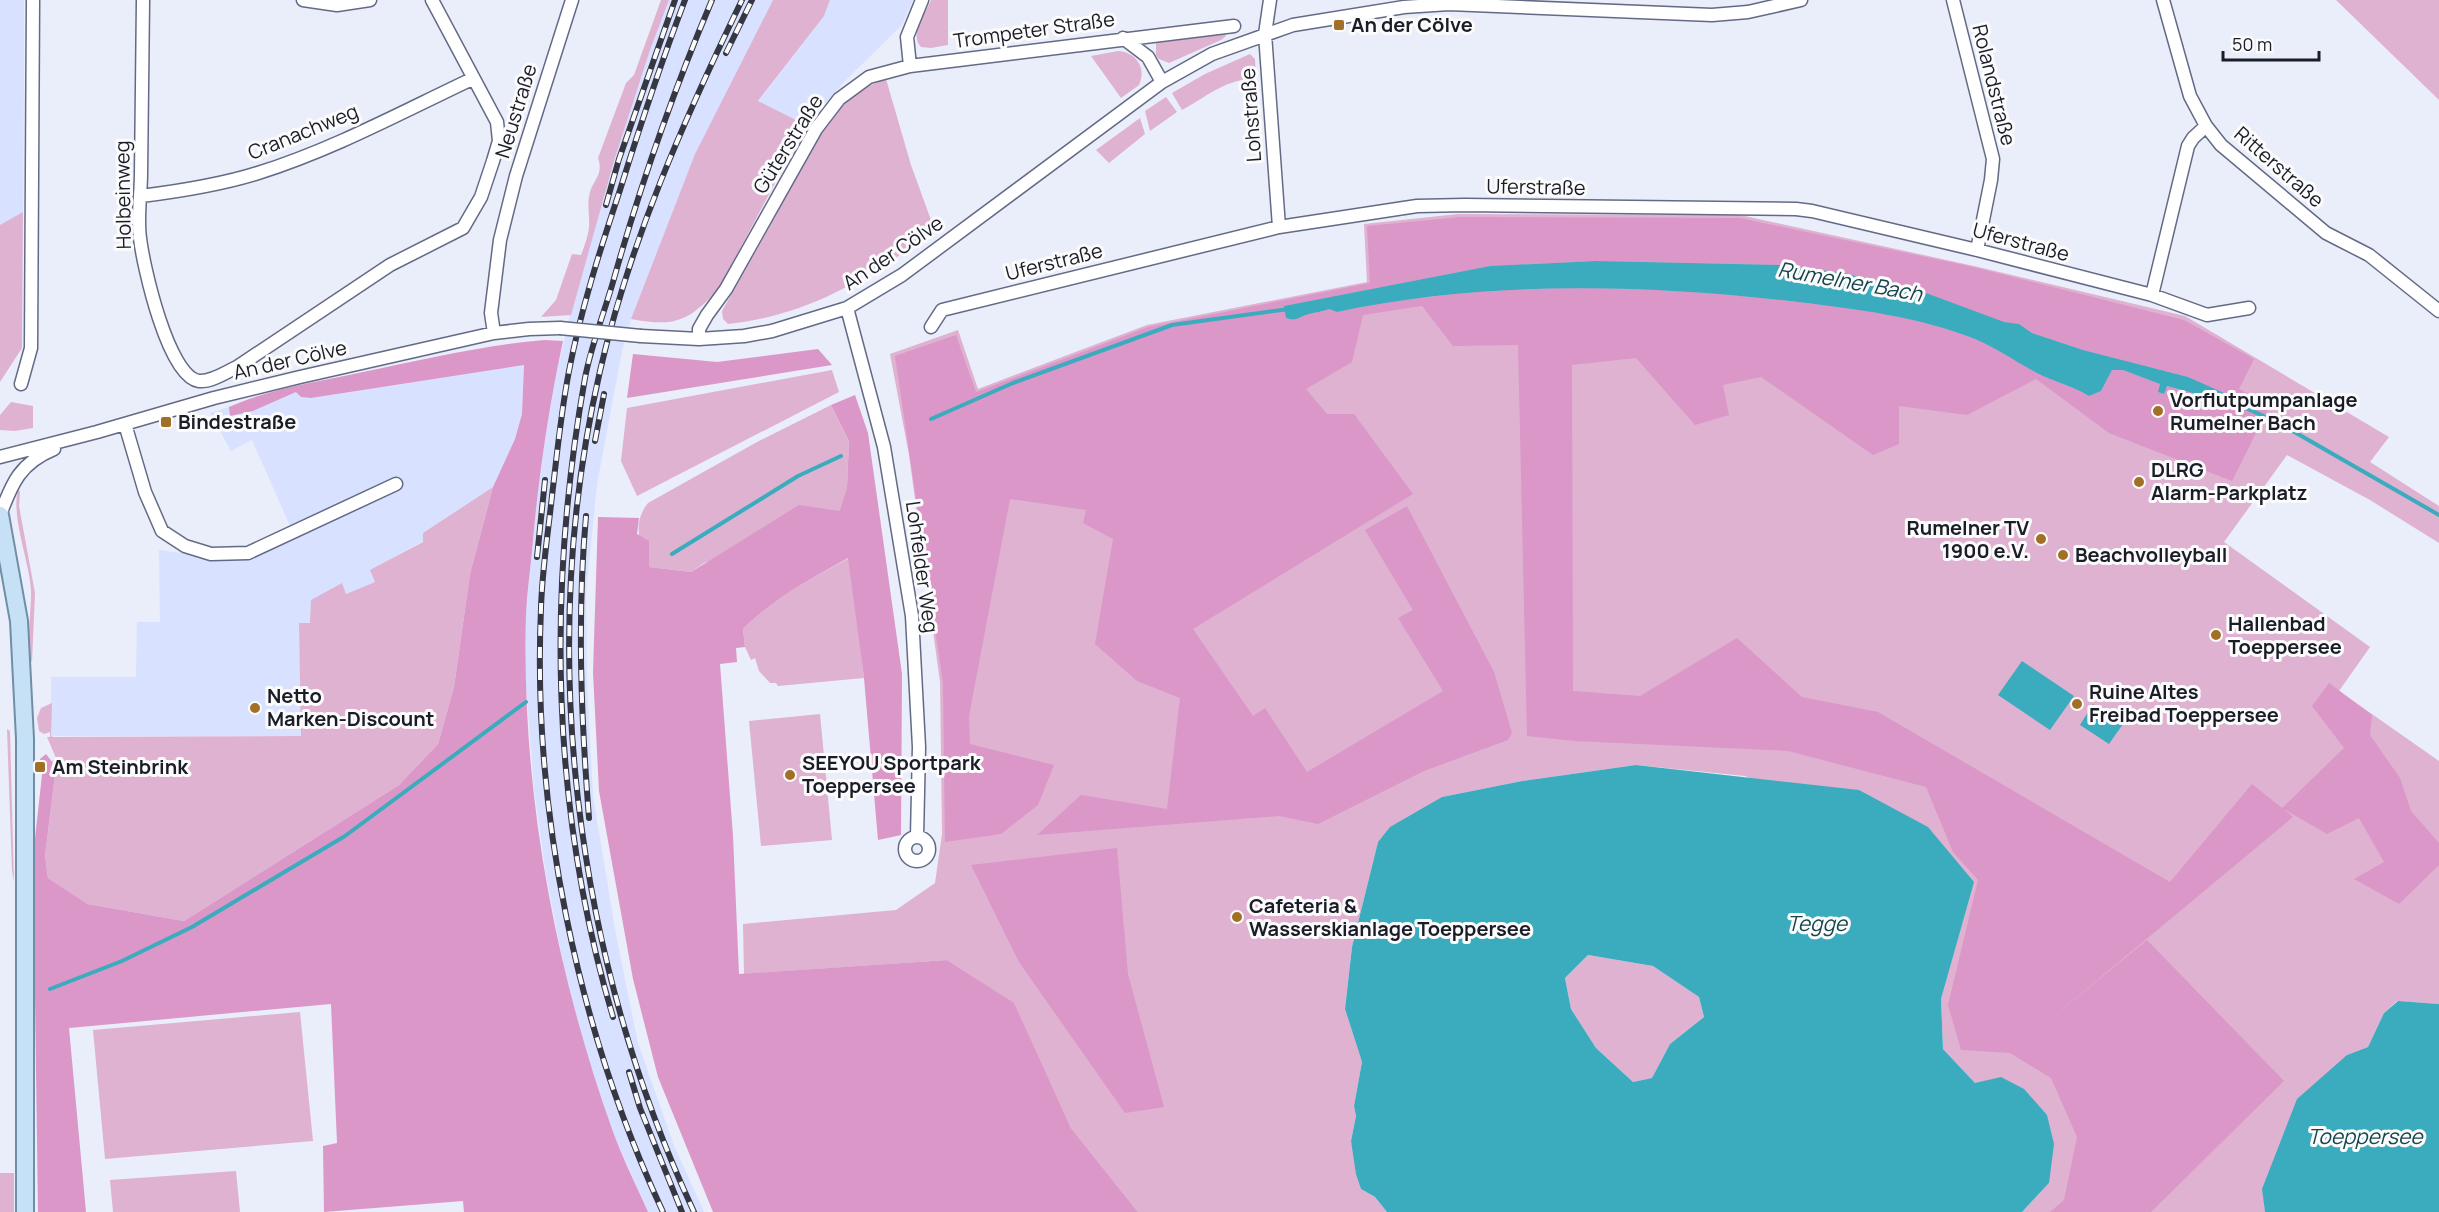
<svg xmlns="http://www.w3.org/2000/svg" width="2439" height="1212" viewBox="0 0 2439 1212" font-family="Manrope,sans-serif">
<rect width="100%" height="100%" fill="#eaedfa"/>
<path fill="#d8e1ff" d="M0,0H24V74L23,212L17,222L0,231Z
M669,0H773L695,154L631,319L622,351L597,484L586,593L587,682L593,796L616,935L638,1043L673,1143L704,1212H648L612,1131L581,1034L565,973L546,875L534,789L526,686V612L539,478L548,410L573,302L614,161L650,50Z
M830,0H913L902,25L844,82L806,125L758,102L824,16Z
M524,365L522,414L515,439L493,487L423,533V541L371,570L375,582L346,594L342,584L310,623H299L302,736H51V677H136L137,622H160L159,550L225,559L291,528L252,440L231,451L210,413L229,407L231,415L253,411L296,392L312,398Z"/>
<path fill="#dfb2d2" d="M661,0H669L650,50L614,161L571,315L541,317L556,300L572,254L581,255C584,247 588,237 589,227C590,214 586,202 591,189C596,178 603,172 598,158L626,83L634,75Z
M773,0H830L824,16L758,101L806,125L718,290C687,322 675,327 631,319L695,154Z
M931,0H948V45L931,48L921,47C909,34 925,14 931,0Z
M2336,0H2439V100Z
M1223,31L1226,36L1221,40L1169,63L1159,59L1156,55V42L1163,38Z
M1118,51C1136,52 1147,68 1139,85L1121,98L1091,56Z
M1250,54L1255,59L1256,80C1232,75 1203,99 1182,110L1172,93L1205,74Z
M886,79L911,165L935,231C869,277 811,315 728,324L723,319L722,311C743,274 765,236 785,198C799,171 812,139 833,115C847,98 865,86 886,79Z
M1166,97L1177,112L1150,131L1145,111Z
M1140,118L1145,134L1109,163L1096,150Z
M23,212L22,348L0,382V225Z
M1458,214L1740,215L1974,266L2185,316L2389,437L2370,462L2439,506V543L2370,500L2287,455L2224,542L2370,647L2339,691L2439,761V1004L2397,1001L2384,1013L2368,1047L2347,1055L2263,1189L2265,1212H2022L2049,1183L1975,1083L1943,1049L1941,999L1973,882L1745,776L1636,765L1522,781L1442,797L1378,842L1352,947L1345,1009L1362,1062L1354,1106L1356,1116L1351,1141L1361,1189L1375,1197L1387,1212H1138L1071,1128L1013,1003L947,960L744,974L743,924L896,910L935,883L942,834L940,682L909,455L890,354L958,330L978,389L1147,325L1367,282L1364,224Z
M832,370L839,392L637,496L621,461L627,408Z
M11,402L33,406V428L15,431L0,430V415Z
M831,405L849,441L847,487L841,511L704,563L691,572L648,567C641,545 631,524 648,503L757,442Z
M493,487L470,574L454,687L438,744L399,785L184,921L86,904L48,878L45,856L56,767L52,761L56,758L47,737H50V732L44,734L39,731L37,718L41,708L52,703L51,736L53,737L301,736L299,623H310L311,600L342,583L346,594L375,582L370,570L423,542V533Z
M18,489L20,492L19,506L35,593L32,662C25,650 32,607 31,590C29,559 11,519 18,489Z
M849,558L864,678L778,686L776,683H770L759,671L755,658L751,660L745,647L743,629C774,598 811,579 849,558Z
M820,714L832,840L761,846L749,721Z
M7,729L10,731L14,882L12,871Z
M1588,955L1653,966L1699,997L1704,1017L1670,1044L1652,1078L1633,1082L1596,1048L1571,1009L1565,978Z
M300,1012L313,1141L105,1159L93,1030Z
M236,1171L240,1212H113L110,1180Z
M0,1173H14V1212H0Z"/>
<path fill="#da97c8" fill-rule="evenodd" d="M1460,217L1740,218L1969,266L2184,320L2254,359L2239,389L2270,405L2232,481L2109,433L2036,379L1967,415L1899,406V444L1873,455L1761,377L1723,385L1729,415L1695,425L1636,358L1572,365L1573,691L1640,696L1737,638L1802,697L1878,712L2170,882L2252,784L2282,808L2344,748L2312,706L2329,683L2372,715L2370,735L2400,778L2411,811L2439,843V865L2399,904L2354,879L2384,862L2359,818L2327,834L2284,809L2293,817L2042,1026L2147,940L2284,1081L2151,1212H2050L2064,1200L2077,1137L2051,1078L2010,1053L1961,1050L1948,1005L1978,880L1953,852L1926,787L1788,751L1575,741L1527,736L1518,345L1453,346L1422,306L1363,315L1352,362L1306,389L1327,414H1354L1413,494L1193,629L1253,716L1265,708L1307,772L1443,691L1398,618L1413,610L1365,530L1407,506L1494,672L1512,733L1508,740L1424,771L1318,824L1279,816L1037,835L1081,795L1167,809L1180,698L1137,681L1095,644L1113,539L1083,523L1086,510L1010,499L969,716L970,744L1054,765L1038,805L1001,834L945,842L943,683L895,356L956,335L976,392L1148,327L1370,283L1367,226ZM1596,261L1782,265L1844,273L1926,293L2004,323L2019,324L2032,333L2083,350L2188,377L2231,407L2200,395L2166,386L2164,394L2158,392L2160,384L2123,370H2112L2101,391L2089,396C2074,387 2059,383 2043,376C2020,365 1999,349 1975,339C1920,317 1856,309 1798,302C1646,284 1488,280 1337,312L1329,309C1312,316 1301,311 1284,306L1490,266Z
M545,340L563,341C548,410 538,480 532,551C530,572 527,593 526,614C521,788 554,966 612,1129C622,1157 636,1185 648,1212H464L463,1201L324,1212L323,1146L337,1143L331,1004L69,1028L86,1212H38L33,856L42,775L40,759L46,754L56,767L45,856L48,878L87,904L184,921L399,785L438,744L454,687L470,574L493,487L515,439L522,414L524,365L311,398L301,397L296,392L253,411L230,416L229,407C272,388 317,382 363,372C423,360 483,345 545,340Z
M818,349L832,365L627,398L633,354L717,362Z
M855,395L868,433L902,674L901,835L878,840L864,678L848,558C811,579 774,598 743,629L745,647L736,648L737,662L720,664L733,836L739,974L947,960L1014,1003L1071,1128L1138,1212H713L658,1077L633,979L599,791L593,672L598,517L639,518L637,534L649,541V567L691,572L799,505L840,511L847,487L849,441L831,405Z
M1117,848L1128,974L1164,1107L1125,1113L1019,962L971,865Z"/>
<path fill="#3aacbd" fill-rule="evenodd" d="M1596,261L1782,265L1844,273L1926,293L2004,322L2019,324L2032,333L2083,350L2188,377L2235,398L2241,406L2231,407L2200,395L2167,386L2164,394L2158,392L2160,384L2123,370H2112L2101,391L2089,396C2074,387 2059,383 2043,376C2020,365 1999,349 1975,339C1920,317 1856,309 1798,302C1645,284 1488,280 1337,312L1329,309C1322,312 1316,312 1309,314C1300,316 1297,322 1286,318L1284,306L1490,266Z
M2022,661L2074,696L2050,730L1998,695Z
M2093,704L2123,724L2109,744L2080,725Z
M1636,765L1859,790L1928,827L1974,882L1941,999L1943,1049L1975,1083L2001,1077L2024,1089L2047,1115L2054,1144L2049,1183L2022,1212H1387L1375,1197L1361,1189L1356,1174L1351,1141L1356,1116L1354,1106L1362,1062L1345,1009L1352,947L1378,842L1390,827L1442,797L1522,781ZM1588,955L1653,966L1699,997L1704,1017L1670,1044L1652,1078L1633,1082L1596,1048L1571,1009L1565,978Z
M2398,1001L2439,1004V1212H2265L2262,1189L2297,1099L2347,1055L2368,1047L2384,1013Z"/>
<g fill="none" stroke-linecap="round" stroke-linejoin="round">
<path stroke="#3aacbd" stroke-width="4" d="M2239,405L2277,422L2439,515
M931,419L1013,383L1172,325L1289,309
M672,554L798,476L841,456
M50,989L122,961L192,927L345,836L526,702"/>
<defs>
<path id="minor" d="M143,0C142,58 142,116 141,174C141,194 137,217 140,238C143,265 168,377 199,381C212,382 226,372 237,367L390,265L463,228L481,197L493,161L499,141L497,122L432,0
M303,0L337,5L370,0
M1270,0L1265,34L1279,227
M1953,0L1993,159L1991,180L1977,250
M2163,0L2190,96L2206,126L2221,145L2326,233L2369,255L2439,311
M1123,38L1148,57L1162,82
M910,66L907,37L922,0
M141,196C181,191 220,185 258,173C332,150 402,112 472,79
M2152,295L2188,146L2193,138L2206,126
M847,308L884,447L912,616L919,747L917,837
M931,327L942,310L1279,227L1417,206L1465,205L1796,209L1812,211L1977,250L2152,295L2207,315L2249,308
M494,333L491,313L500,240L516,176L572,0
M641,336L699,339L744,336L772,331L847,308L902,275L1162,82L1212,54L1293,25L1404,7L1449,4L1712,15L1748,12L1801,0
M699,339V329L707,315L726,289L816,129L839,99L869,77L910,66L1234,26
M21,384L31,348L33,0
M125,424L145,492L162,531L185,546L211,554L248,553L396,484
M0,457L97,432L214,398L300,377L494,333L529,329L560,328
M0,515C12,483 20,463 54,449
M905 849a12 12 0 1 1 24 0a12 12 0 1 1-24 0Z"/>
<path id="major" d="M0,515L19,621L25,739V1212"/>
</defs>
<use href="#minor" stroke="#636a85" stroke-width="15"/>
<use href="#major" stroke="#718ea8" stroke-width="20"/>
<use href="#minor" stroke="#fff" stroke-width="12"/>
<use href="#major" stroke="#c6e0f5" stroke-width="16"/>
<defs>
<path id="rail" d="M726,53L752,0
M606,205L619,159L675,0
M595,441L604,394
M586,516C577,617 581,717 589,818
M537,557L545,480
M613,1017C551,809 547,591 585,378C591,346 604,313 613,282C640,186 673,92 712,0
M629,1072L640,1108L682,1212
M663,1212C577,1028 532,811 541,608C542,571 548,533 552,496C557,454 561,412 569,371C581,309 600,250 620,190C640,126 661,63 685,0
M694,1212C574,954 536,649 600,371C630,241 684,120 742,0"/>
</defs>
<use href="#rail" stroke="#353742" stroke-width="6"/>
<use href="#rail" stroke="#fbfbfb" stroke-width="4" stroke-dasharray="11" stroke-linecap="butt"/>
<defs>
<path id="minor-bridge" d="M560,328L641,336"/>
</defs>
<use href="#minor-bridge" stroke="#636a85" stroke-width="15" stroke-linecap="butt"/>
<use href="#minor-bridge" stroke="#fff" stroke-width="12"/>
</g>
<g fill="#a16f25" stroke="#fbfbfb" stroke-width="2">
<rect x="1333" y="19" width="12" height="12" rx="3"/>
<circle cx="2158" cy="411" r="6"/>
<rect x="160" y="416" width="12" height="12" rx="3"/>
<circle cx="2139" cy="482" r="6"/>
<circle cx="2041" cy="539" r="6"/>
<circle cx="2063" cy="555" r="6"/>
<circle cx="2216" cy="635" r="6"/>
<circle cx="2077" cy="704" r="6"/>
<circle cx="255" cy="708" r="6"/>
<rect x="34" y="761" width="12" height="12" rx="3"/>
<circle cx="790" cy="775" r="6"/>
<circle cx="1237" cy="917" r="6"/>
</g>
<g text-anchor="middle" stroke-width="6" stroke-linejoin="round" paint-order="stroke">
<g font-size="20" font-weight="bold" fill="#1a1c27" stroke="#fbfbfb" text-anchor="start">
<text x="1351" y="32">An der Cölve</text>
<text x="2170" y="407">Vorflutpumpanlage<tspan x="2170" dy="23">Rumelner Bach</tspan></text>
<text x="178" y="429">Bindestraße</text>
<text x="2151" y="477">DLRG<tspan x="2151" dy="23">Alarm-Parkplatz</tspan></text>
<text x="2029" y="535" text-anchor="end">Rumelner TV<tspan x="2029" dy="23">1900 e.V.</tspan></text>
<text x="2075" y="562">Beachvolleyball</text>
<text x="2228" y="631">Hallenbad<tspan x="2228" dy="23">Toeppersee</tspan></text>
<text x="2089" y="699">Ruine Altes<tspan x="2089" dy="23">Freibad Toeppersee</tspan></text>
<text x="267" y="703">Netto<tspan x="267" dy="23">Marken-Discount</tspan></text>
<text x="802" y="770">SEEYOU Sportpark<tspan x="802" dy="23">Toeppersee</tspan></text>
<text x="52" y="774">Am Steinbrink</text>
<text x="1249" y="913">Cafeteria &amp;<tspan x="1249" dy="23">Wasserskianlage Toeppersee</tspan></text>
</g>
<g font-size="20" fill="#1a1c27" stroke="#fbfbfb">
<text transform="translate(1034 30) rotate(-8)" y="7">Trompeter Straße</text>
<text transform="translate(1994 85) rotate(76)" y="7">Rolandstraße</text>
<text transform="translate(516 111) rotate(-73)" y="7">Neustraße</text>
<text transform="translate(1251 115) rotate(-94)" y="7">Lohstraße</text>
<text transform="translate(303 132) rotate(-22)" y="7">Cranachweg</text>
<text transform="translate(788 144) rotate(-58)" y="7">Güterstraße</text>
<text transform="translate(2279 167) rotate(41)" y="7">Ritterstraße</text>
<text transform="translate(1536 187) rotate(1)" y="7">Uferstraße</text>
<text transform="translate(123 195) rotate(-91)" y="7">Holbeinweg</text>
<text transform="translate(2021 242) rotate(15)" y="7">Uferstraße</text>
<text transform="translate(893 253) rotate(-34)" y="7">An der Cölve</text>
<text transform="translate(1054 262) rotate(-14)" y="7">Uferstraße</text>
<text transform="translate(290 360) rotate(-13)" y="7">An der Cölve</text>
<text transform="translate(922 567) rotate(82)" y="7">Lohfelder Weg</text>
</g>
<g font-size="21" font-style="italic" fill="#15464e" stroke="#fbfbfb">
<text transform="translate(1850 282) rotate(10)" y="7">Rumelner Bach</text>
<text x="1817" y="931">Tegge</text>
<text x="2365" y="1144">Toeppersee</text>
</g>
</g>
<path d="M2223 51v9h96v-9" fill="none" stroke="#1a1c27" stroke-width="3"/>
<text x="2232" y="51" font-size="18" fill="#1a1c27" stroke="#fbfbfb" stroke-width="4.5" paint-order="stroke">50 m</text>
</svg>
